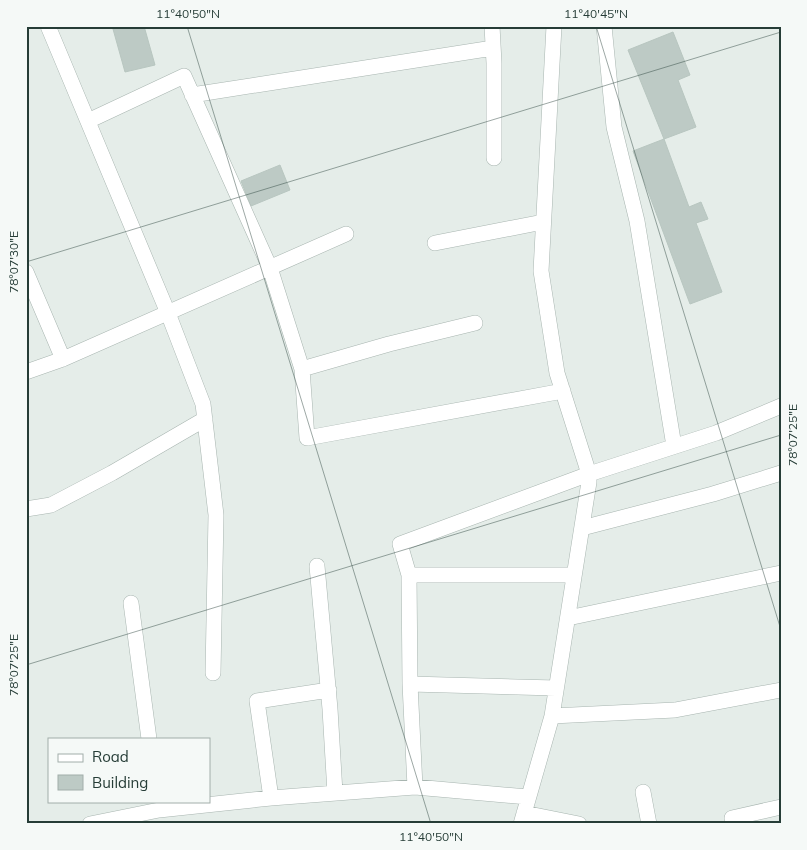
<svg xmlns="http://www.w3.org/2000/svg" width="807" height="850" viewBox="0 0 807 850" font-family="Mulish,sans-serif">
<rect width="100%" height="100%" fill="#e5ede9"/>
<path fill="#bdcac5" stroke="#b8c6c0" d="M125,26H144L155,65L125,72L113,29Z
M673,32L690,75L678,80L696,127L664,139L628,50Z
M664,139L689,207L701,202L708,219L696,223L722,292L690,304L633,151Z
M280,165L290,190L251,206L241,181Z"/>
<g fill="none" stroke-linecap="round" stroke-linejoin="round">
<defs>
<path id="minor" d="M48,26L168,313L203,404L216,515L213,673
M492,26L494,63V158
M604,26L614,127L637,221L674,446
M192,95L493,48
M88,121L184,76L270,268L302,369L307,438L563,391
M435,243L543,222
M26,272L63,359
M302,369L389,344L475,323
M26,372L63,359L346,234
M26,509L51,505L112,473L205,419
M582,528L713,494L781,473
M317,566L330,709L335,793
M409,575L400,544L589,474L716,433L781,406
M131,603L149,739
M568,618L781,573
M410,684L409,575H574
M552,716L675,710L781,690
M415,787L410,684L556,688
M643,792L649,824
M271,798L257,701L329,690
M524,813L579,824
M90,824L159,810L271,798L415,787L528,797
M521,824L552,716L589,482V474L557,373L541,271L554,26
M733,824L732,818L781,807"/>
</defs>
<use href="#minor" stroke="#a8b5b0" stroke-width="16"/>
<use href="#minor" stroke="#fff" stroke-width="15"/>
</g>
<path fill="none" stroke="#263d37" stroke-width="1" stroke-opacity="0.45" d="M187,26L431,824M596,26L781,630M26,262L781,32M26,665L781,435"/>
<rect width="807" height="850" fill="none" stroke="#f5f9f7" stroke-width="55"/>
<rect x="48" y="738" width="162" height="65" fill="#f5f9f7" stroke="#a2aeaa"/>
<rect x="58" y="754" width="25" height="8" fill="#ffffff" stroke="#a2aeaa"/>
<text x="92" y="762" font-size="15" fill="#263d37">Road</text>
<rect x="58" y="775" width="25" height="15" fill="#bdcac5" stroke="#a2aeaa"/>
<text x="92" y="788" font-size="15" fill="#263d37">Building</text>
<rect x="28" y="28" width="752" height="794" fill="none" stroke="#263d37" stroke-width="2"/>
<g font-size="12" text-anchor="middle" fill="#263d37">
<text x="188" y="18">11°40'50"N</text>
<text x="596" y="18">11°40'45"N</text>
<text transform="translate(14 262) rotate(-90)" y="4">78°07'30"E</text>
<text transform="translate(793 435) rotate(-90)" y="4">78°07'25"E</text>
<text transform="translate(14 665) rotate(-90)" y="4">78°07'25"E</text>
<text x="431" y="841">11°40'50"N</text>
</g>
</svg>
